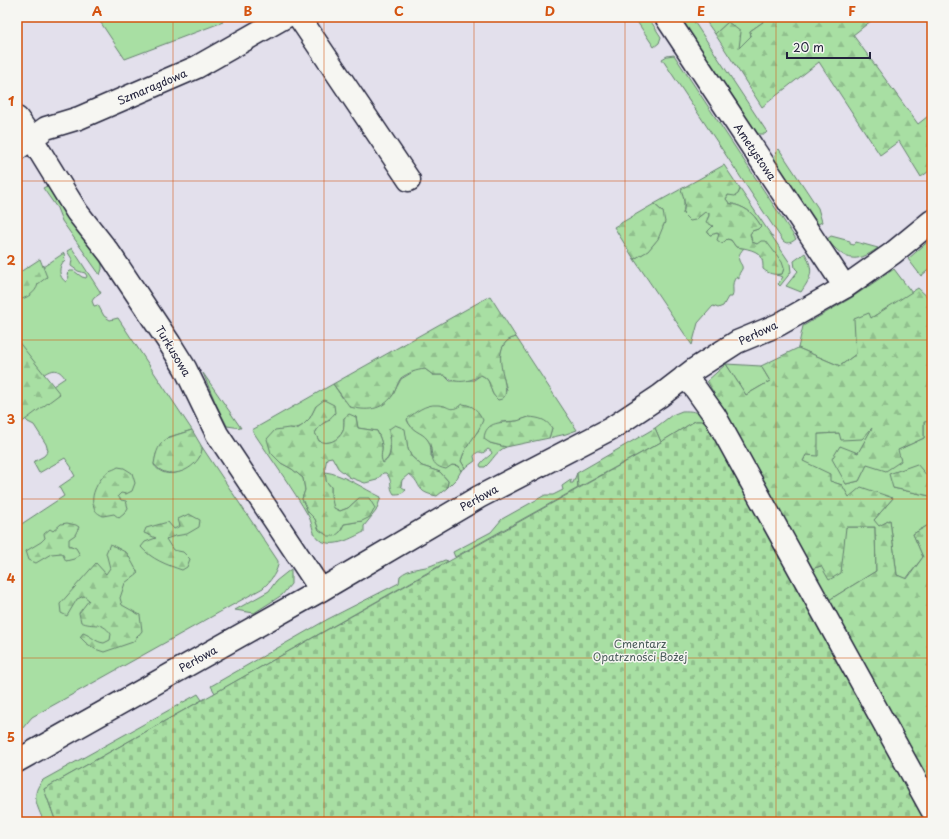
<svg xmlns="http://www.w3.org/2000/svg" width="949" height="839" viewBox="0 0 949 839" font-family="'Playpen Sans',sans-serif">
<defs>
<pattern id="forest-firs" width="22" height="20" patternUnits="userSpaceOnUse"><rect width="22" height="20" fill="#a8dfa3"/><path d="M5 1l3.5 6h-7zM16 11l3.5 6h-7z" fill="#90bf8d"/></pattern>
<pattern id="cemetery-stones" width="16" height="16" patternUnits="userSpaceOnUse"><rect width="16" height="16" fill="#a8dfa3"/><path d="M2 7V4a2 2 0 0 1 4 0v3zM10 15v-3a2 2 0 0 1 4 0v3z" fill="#90bf8d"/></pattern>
</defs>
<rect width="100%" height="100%" fill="#e3e0ec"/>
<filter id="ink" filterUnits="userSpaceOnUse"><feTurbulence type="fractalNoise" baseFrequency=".025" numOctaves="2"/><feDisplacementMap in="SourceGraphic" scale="8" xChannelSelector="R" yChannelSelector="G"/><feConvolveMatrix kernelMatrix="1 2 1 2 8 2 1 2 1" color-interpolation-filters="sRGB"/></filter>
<g filter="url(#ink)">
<path fill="#a8dfa3" stroke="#65806f" d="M97,17H220L223,22L125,59Z
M634,17H648L661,37L659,43L654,47Z
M680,17H691L767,132L765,134H758Z
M703,17H762L763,22L750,31L751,36L739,48L728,22L715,34Z
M674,55L796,239C792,242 788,245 783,241L662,59L667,56Z
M779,149L818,208L822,222L818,224L774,158L776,152Z
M47,186L66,217L84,236L102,262V269L100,275L62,221L57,208L43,188Z
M681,189C684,198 685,204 683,214L695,220L705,212L709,213V216L707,219L713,226L708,231V233L710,235L717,233L724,242L727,239L731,240L736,247L744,248C732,261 744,263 742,269C741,271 739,273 739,275V279L736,277C730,285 735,291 732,297H728L723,306L718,308L713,306L698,323L692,345L634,259C659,245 658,239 663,212L654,204Z
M740,189L790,263L791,272L780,286L778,284L783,277L776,275L782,274L784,268L757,244L752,242L750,234L752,231L758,229L761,226C752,211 745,207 729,203L726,199L728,195L738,194Z
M831,236L850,241V244L854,245L856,242L878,248C855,265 844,260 827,239Z
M932,238V267L921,276L908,259Z
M72,248L101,293L94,298L92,301L94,306L98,305L104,316L110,320L118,318L192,430L169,437L156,454L154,465C164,479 182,474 193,463C195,461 198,459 200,456C201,454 202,450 202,447L278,561C279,570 270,582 263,588L32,717L17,735V527L64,496L59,487L75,476L71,469L72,468L65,458L39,473L33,462L44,456L48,451L46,444L34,425L28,422L17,410L65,378C56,364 47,372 37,379L17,347V299L34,273L64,253L65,260C58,266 58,277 66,282L69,277L67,274L70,271H74L82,277L86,278L87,276L85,273L78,271L71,266L72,259L67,251Z
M805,253C814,271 812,276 801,292L786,286L798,271L795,268L794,261Z
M894,269L912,293L871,318L856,354L840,366L798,348L803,326L851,298Z
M516,337L577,430L566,434L549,438L552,428L529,417L518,421L500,422L490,443L506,447C495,452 494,459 485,467H481L480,465C483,459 488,458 492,453L491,451L488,449L483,453C478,451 477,452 474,456L475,461L465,468L461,461C464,450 472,438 479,430L456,409L451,410L444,406L407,420C412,432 422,431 428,440C431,444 431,451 431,456L452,465L459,466L461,471L457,478L447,488L448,481L440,472L422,466L411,456L408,449L406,438L389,437C391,447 392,458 382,463C380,456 382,455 382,447C382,441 379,436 377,431L358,428L356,417L344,418C344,422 344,428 343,431C338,441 328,445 319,441L315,433L320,425L330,420L316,406C310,419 305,430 289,428L271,453L281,463L292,469L303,478L305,490L302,499L308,512L315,519L319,530L340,532L344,524L362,521L359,498L348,508L340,511L333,508L331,496V487L326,481L325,472C343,474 364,489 381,497L376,511L364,526V532C351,538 336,548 321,541C312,536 313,525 309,517C292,487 271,459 252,430L333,384L344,400L392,396L401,379L416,370L425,369L433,375H444L450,381L474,380L481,375C490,379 489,384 492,392C493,395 496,398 498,400L507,390C503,376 494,353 507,341C509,339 513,338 516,337Z
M726,364L761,366L770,381L746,395Z
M203,373L241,428L227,426L216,404Z
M682,411C701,410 709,417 719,433L787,553L932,822H927L721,440L702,421H695L661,442L655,428L672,415Z
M924,421H932V447L928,451C934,459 933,468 929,477L893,488L930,496L932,499V523L913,534L923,557L906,579L897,575L890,520L878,527L874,520L893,498H849L842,485L829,481L803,461L818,434L839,433L874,426L858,453L846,484L859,481L867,464L924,438Z
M577,473L578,488L455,557L453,552L491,532L502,519L545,495H553L563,490L562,486L572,479L570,483H573Z
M846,527H875L876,571L829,600L811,569L821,566Z
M445,560L448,561L215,693L211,686L328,619L399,583L400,576C409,568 419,569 430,566C435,564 440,562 445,560Z
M291,569V584L282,595L254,613L235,610L269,591L276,581Z
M198,694L202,700L44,789L56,822H44C37,806 30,794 43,780Z"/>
<path fill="url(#forest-firs)" stroke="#65806f" d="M762,17H876L853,35L918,124L932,113V169L921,177L899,141L880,155L819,62L762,107L715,34L728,22L741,32L739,48L751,36L750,31L763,22Z
M724,165L740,189L738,194L735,196L728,195L726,199L729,203C745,207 752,211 761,226L758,229L752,231L750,234L752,242L757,244L761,241H766L782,262L784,268L782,274C774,275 769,274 763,269C763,266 763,262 762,259C760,250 744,248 736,247L731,240L727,239L724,242L721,243L717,240L719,234L717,233L710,235L708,233V231L713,226L706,222L709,216V213L705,212L695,220L690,221L683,214C686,204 684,198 681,189Z
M654,204L663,212L665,222L658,239L648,251L634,259L614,227Z
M40,259L47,277L38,284C36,293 26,299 17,300V274Z
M918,288L932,301V421L924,422V438L898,450L901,461L886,471L867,465L859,481L846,484L832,459L840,446L858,453L872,428L862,439L841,440L839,433L818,434V456L806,455L803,461L830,474V481L842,485L849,497L861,487L893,498L874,520L879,526L890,520L897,575L907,579L923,557L913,534L932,523V796L829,600L876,571L875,527H846L841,573L829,580L821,566L811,569L707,381L726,364L746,395L770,381L761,366L798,348L840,366L856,354L854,319L869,313L871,318Z
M490,296L516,337C513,338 509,339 507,341C488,358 519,398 498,400C496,398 493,395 492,392C489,384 490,379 481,375C469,382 455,385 444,375H433L425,369C416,370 408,373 401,378C397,383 396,390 393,395C382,411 366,411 350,407L333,384Z
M17,340L60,394L17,426Z
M324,400L334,405L335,413C327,423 322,421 315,433L319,441C328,445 338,441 343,431C344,428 344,422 344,418L349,414L356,417L358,428L377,431C379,436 382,441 382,447C382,454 380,457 383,463C395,456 389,441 389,429L395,425L405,429L408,449L411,456L422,466L440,472L448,481L447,488L437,496C414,492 423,484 409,474L402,480L401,486L406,490C402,494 399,494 394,494C388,486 394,482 386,473H383L377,480L365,483L349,477L338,468L332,457L327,458L325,468L326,481L331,487V496L334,508L340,511L348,508L359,498H369L375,508L370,517L362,521L344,524L340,532L335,536H328L319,530L315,519L308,512L302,499L305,490L303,478L292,469L281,463L271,453L267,439L275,430L289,428L297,429L303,425L310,418L316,406Z
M463,404C475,406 478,411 483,420C478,435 465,445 461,461L465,468L461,471L459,466L452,465L446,469C425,465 436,449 427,439C421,431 412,433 407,419C415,412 426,404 437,405C451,405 448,414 463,404Z
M529,417C539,418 546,419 552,428L549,438L506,447L490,443L484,439C485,420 503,423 517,421C521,420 525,418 529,417Z
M655,428L661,442L578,488L577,473Z
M192,430L202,447C202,450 201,454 200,456C192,472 166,481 154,464C158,437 168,438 192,430Z
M917,464L928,477L932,470V499L930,496L893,488L889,474Z
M118,467L124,468L132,473L135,483L132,491L126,494L121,493L118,496L121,500L126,501L128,508L124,514L119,518L114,514L103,516C99,514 95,512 94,507C89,496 99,478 109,471C112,470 115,469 118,467Z
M189,514L200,520L199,527L187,534L175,536L166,539L173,550L183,552L190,559L187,567L182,570C167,565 151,559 141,547L145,542L156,538L144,533L146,528L168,522L174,529L180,526L178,519Z
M67,523L76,525L79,527L75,535L69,539V545L76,548L80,555L74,559L66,561L62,553L51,554L36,563L29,560L26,551L41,542L45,538L44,534L50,529L53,531L61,524Z
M110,544L127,553L138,573L125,583L120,598L122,605L140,615L142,631L133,642L104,652L95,649L86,643L80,637L83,633C92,636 95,642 104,643L110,640L111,634C101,620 94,628 81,622L79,613L89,600L84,596L77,599L67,616L61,613L60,604L96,563L106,574L110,568L106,553Z"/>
<path fill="url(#cemetery-stones)" stroke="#65806f" d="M695,421H702L721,440L927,822H56L44,789L661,442Z"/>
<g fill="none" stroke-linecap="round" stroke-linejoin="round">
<defs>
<path id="street" d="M299,17L409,180
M666,17L845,287
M17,118L32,139L77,212L110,254L170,344L185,368L217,434L321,590
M17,149L46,128L79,118L197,67L285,17
M684,377L695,388L715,416L932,810
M17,761L321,590L479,497L612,428L660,396L695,369L737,342L778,325L845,287L893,253L932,221"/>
</defs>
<use href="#street" stroke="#22223b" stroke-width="25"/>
<use href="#street" stroke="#f6f6f2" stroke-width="22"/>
</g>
</g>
<path fill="none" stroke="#d45411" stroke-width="1" stroke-opacity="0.55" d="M173,17V822M324,17V822M474,17V822M625,17V822M776,17V822M17,181H932M17,340H932M17,499H932M17,658H932"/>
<g text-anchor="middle" stroke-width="3" stroke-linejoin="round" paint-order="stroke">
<g font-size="11" fill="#22223b" stroke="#f6f6f2">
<text transform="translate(152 87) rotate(-23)" y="4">Szmaragdowa</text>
<text transform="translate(755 152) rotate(56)" y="4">Ametystowa</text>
<text transform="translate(758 333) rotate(-25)" y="4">Perłowa</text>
<text transform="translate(173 351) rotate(59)" y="4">Turkusowa</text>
<text transform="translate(479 498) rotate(-29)" y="4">Perłowa</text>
<text transform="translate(198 659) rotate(-29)" y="4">Perłowa</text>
</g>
<g font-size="11" fill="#4a5b5a" stroke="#f6f6f2">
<text x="640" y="648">Cmentarz<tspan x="640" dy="13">Opatrzności Bożej</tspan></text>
</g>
</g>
<rect width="949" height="839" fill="none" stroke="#f6f6f2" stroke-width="44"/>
<path d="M787 52v6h83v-6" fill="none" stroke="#22223b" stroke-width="2"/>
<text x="793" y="52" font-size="12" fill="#22223b" stroke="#f6f6f2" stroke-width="3" paint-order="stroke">20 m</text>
<rect x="22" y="22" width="905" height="795" fill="none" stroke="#d45411" stroke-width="1.5"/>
<g font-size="13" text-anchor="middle" font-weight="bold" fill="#d45411">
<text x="97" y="16">A</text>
<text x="248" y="16">B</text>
<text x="399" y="16">C</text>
<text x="550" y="16">D</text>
<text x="701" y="16">E</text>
<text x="852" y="16">F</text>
<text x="11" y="106">1</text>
<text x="11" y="265">2</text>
<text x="11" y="424">3</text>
<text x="11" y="583">4</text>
<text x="11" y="742">5</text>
</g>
</svg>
